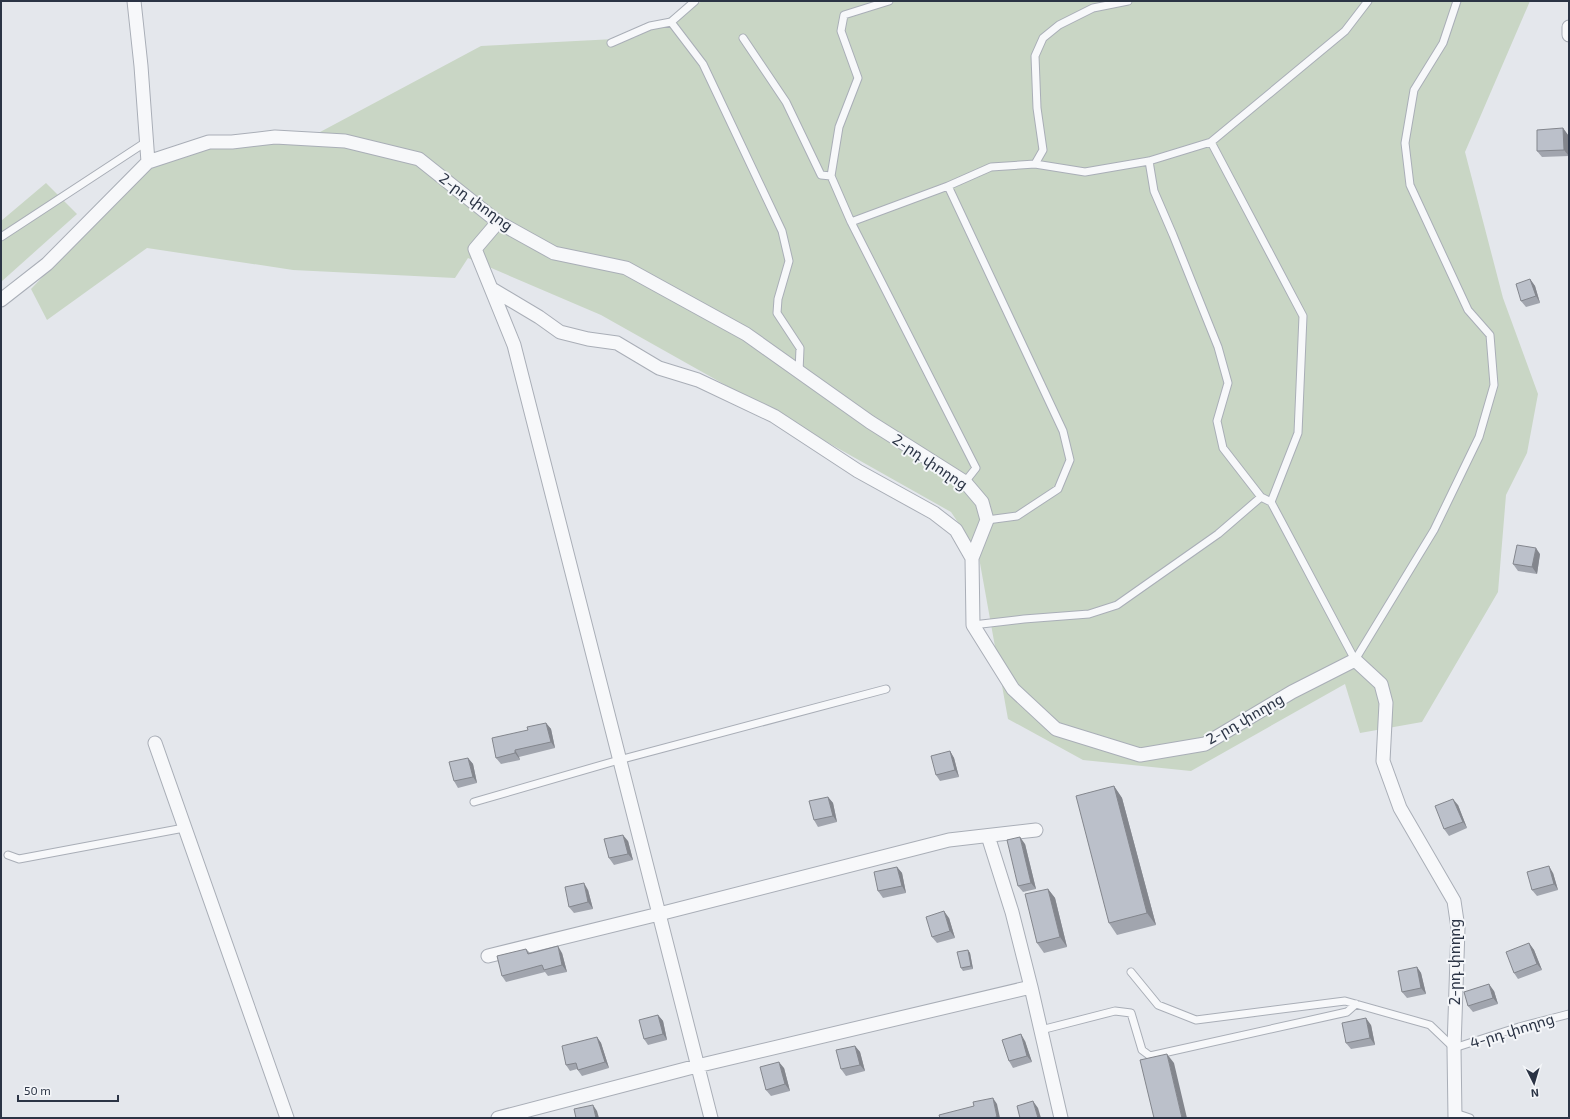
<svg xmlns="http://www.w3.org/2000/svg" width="1570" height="1119" viewBox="0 0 1570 1119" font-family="'Exo 2','Noto Sans Armenian',sans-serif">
<rect width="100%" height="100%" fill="#e4e7ec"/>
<path fill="#c9d6c5" d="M703,1H1530L1465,152L1503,298L1538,394L1527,453L1506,495L1498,592L1422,722L1360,733L1345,684L1191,771L1083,760L1008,719L978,552L951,512L601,315L468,258L455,278L293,270L147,248L47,320L31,289L149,165L197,148L307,139L481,46L634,38L680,11Z
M46,183L77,214L1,282V221Z"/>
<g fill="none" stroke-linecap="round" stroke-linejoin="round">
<defs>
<path id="lane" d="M671,22L703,64L782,231L789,261L778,299L777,313L800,348L799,372
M743,38L786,102L821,175L831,176
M611,43L650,26L671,22L695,1
M1211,142L1303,316L1298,433L1271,502L1355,660
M1149,161L1154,191L1173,235L1218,347L1228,383L1217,421L1223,448L1261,497L1271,502
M1035,164L1043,150L1037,108L1035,56L1043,38L1059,25L1093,8L1128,1
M948,186L1063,431L1070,460L1058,489L1017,516L987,520
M851,222L831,176L839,127L858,78L841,31L844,15L889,1
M1,237L146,142
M965,482L976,468L851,222L948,186L991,167L1035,164L1085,172L1149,161L1211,142L1345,31L1368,1
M973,625L1024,619L1089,614L1117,605L1218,534L1261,497
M1355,660L1434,530L1479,437L1494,385L1490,335L1468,310L1410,185L1405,143L1414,90L1443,43L1457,1
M474,802L619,760L886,689
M8,855L19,859L184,828
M1131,972L1158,1005L1196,1020L1345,1001L1430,1025L1454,1048L1519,1027L1569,1014
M1041,1030L1115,1011L1131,1013L1142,1050L1150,1056L1347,1012L1356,1004
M1455,1113L1470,1118"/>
<path id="street" d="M134,1L141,66L148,162
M1569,27V35
M498,222L475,249L514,345L711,1118
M492,289L539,317L560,332L588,339L617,343L659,368L698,380L774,416L858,471L934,513L956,530L972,558
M1,300L47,264L148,162L209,142H232L275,137L345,141L419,159L498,222L554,253L626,268L746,334L870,422L965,482L982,502L987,520L972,558L973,625L1013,689L1056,729L1140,755L1205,744L1292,692L1355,660L1381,684L1386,703L1383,761L1400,808L1454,901L1458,928L1454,1048L1455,1118
M155,743L287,1118
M988,836L1012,912L1031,987L1061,1118
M488,956L659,914L949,840L1036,830
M498,1118L697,1066L1031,987"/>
</defs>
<use href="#lane" stroke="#a9aeb7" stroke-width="9"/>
<use href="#street" stroke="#a9aeb7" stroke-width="15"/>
<use href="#lane" stroke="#f7f8fa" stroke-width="7"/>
<use href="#street" stroke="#f7f8fa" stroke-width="13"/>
</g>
<path fill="#a1a5ae" d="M1563,128L1568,135L1569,156L1542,157L1537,151Z
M1530,279L1535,286L1540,303L1526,307L1521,301Z
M1540,554L1537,574L1518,571L1513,564Z
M546,723L551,729L555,748L519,757L520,760L501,764L496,758L528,730Z
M950,751L954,758L959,777L940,781L936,775Z
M468,758L473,764L477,783L458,788L454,781Z
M1114,786L1122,798L1156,925L1117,935L1109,923Z
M828,797L833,803L837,822L818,827L814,820Z
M1458,805L1467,828L1449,836L1444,829Z
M628,841L633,860L614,865L609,858Z
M1025,844L1036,889L1023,892L1018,886Z
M897,867L902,873L906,893L883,898L878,891Z
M1553,873L1558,890L1537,896L1532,890Z
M1048,889L1055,898L1067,947L1044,953L1037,943Z
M588,890L593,909L574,913L569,907Z
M949,918L955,938L937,943L932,937Z
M1529,943L1534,950L1542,970L1518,979L1514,973Z
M526,949L530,953H562L567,972L548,976L545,972L506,982L502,976Z
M968,950L970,953L973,969L963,971L961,968Z
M1417,967L1421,973L1426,994L1407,998L1402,992Z
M1494,991L1498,1004L1473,1012L1468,1006Z
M658,1015L663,1021L667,1040L648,1045L644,1039Z
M1371,1025L1375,1045L1351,1049L1346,1043Z
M597,1037L601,1043L609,1068L582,1076L577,1069L570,1071L566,1065Z
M1025,1041L1032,1062L1013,1068L1009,1061Z
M855,1046L860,1052L865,1071L846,1076L841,1069Z
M784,1068L790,1091L771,1096L766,1090Z"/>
<path fill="#83868d" d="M1563,128L1568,135L1569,156L1564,150Z
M1530,279L1535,286L1540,303L1536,296Z
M1536,548L1540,554L1537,574L1532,567Z
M546,723L551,729L555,748L551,742Z
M515,750L519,757L520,760L515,753Z
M950,751L954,758L959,777L955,770Z
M468,758L473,764L477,783L473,777Z
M1114,786L1122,798L1156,925L1147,913Z
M828,797L833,803L837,822L833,816Z
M1453,799L1458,805L1467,828L1463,822Z
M623,835L628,841L633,860L628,854Z
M1020,837L1025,844L1036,889L1031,883Z
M1549,866L1553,873L1558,890L1554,884Z
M897,867L902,873L906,893L902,886Z
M584,883L588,890L593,909L588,902Z
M1048,889L1055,898L1067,947L1060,937Z
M944,911L949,918L955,938L950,931Z
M1529,943L1534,950L1542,970L1537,964Z
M558,946L562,953L567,972L562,965Z
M968,950L970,953L973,969L971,966Z
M1417,967L1421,973L1426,994L1421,988Z
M1489,984L1494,991L1498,1004L1493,998Z
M658,1015L663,1021L667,1040L663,1034Z
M1366,1018L1371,1025L1375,1045L1370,1038Z
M1021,1034L1025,1041L1032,1062L1027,1056Z
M597,1037L601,1043L609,1068L605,1062Z
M855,1046L860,1052L865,1071L860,1065Z
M1167,1054L1174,1063L1187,1118H1182Z
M779,1062L784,1068L790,1091L785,1084Z
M993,1098L997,1104L1000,1118H998L997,1117Z
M1033,1101L1038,1108L1041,1118H1038Z
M593,1105L597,1111L599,1118H596Z"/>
<path fill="#bbc0ca" stroke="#83868d" d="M1563,128L1564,150L1537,151V130Z
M1530,279L1536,296L1521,301L1516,284Z
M1517,545L1536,548L1532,567L1513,564Z
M546,723L551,742L515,750V753L496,758L492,738L528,730L527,727Z
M950,751L955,770L936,775L931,756Z
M468,758L473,777L454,781L449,762Z
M1114,786L1147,913L1109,923L1076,796Z
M828,797L833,816L814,820L809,801Z
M1453,799L1463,822L1444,829L1435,806Z
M623,835L628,854L609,858L604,839Z
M1020,837L1031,883L1018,886L1007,840Z
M1549,866L1554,884L1532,890L1527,872Z
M897,867L902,886L878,891L874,872Z
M584,883L588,902L569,907L565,887Z
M1048,889L1060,937L1037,943L1025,894Z
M944,911L950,931L932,937L926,917Z
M1529,943L1537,964L1514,973L1506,952Z
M558,946L562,965L544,970L542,965L502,976L497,956L526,949L528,954Z
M968,950L971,966L961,968L957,952Z
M1417,967L1421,988L1402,992L1398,971Z
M1489,984L1493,998L1468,1006L1464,992Z
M658,1015L663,1034L644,1039L639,1020Z
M1366,1018L1370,1038L1346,1043L1342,1023Z
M1021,1034L1027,1056L1009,1061L1002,1040Z
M597,1037L605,1062L578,1070L576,1063L566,1065L562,1046Z
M855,1046L860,1065L841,1069L836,1050Z
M1167,1054L1182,1118H1154L1140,1060Z
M779,1062L785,1084L766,1090L760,1067Z
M993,1098L997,1117L992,1118H940L939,1115L974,1106L973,1102Z
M1033,1101L1038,1118H1020L1017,1106Z
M593,1105L596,1118H576L574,1109Z"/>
<g text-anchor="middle" stroke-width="4" stroke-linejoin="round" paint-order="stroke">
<g font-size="15" fill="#2b3445" stroke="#f4f6f9">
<text transform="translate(476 202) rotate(36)" y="5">2-րդ փողոց</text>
<text transform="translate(930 462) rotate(34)" y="5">2-րդ փողոց</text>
<text transform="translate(1245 719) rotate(-30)" y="5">2-րդ փողոց</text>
<text transform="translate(1455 962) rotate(-90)" y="5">2-րդ փողոց</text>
<text transform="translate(1512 1031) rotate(-17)" y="5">4-րդ փողոց</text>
</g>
</g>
<rect width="1570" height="1119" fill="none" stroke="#2b3445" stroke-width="4"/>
<g transform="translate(1534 1083) rotate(175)" stroke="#f4f6f9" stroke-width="3" paint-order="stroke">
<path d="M0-3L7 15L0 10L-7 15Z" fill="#2b3445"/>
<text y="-6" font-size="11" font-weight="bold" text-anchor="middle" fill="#2b3445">N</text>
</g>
<path d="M18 1095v6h100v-6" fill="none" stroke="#2b3445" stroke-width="2"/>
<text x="24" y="1095" font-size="12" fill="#2b3445" stroke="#f4f6f9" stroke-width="3" paint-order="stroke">50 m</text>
</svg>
